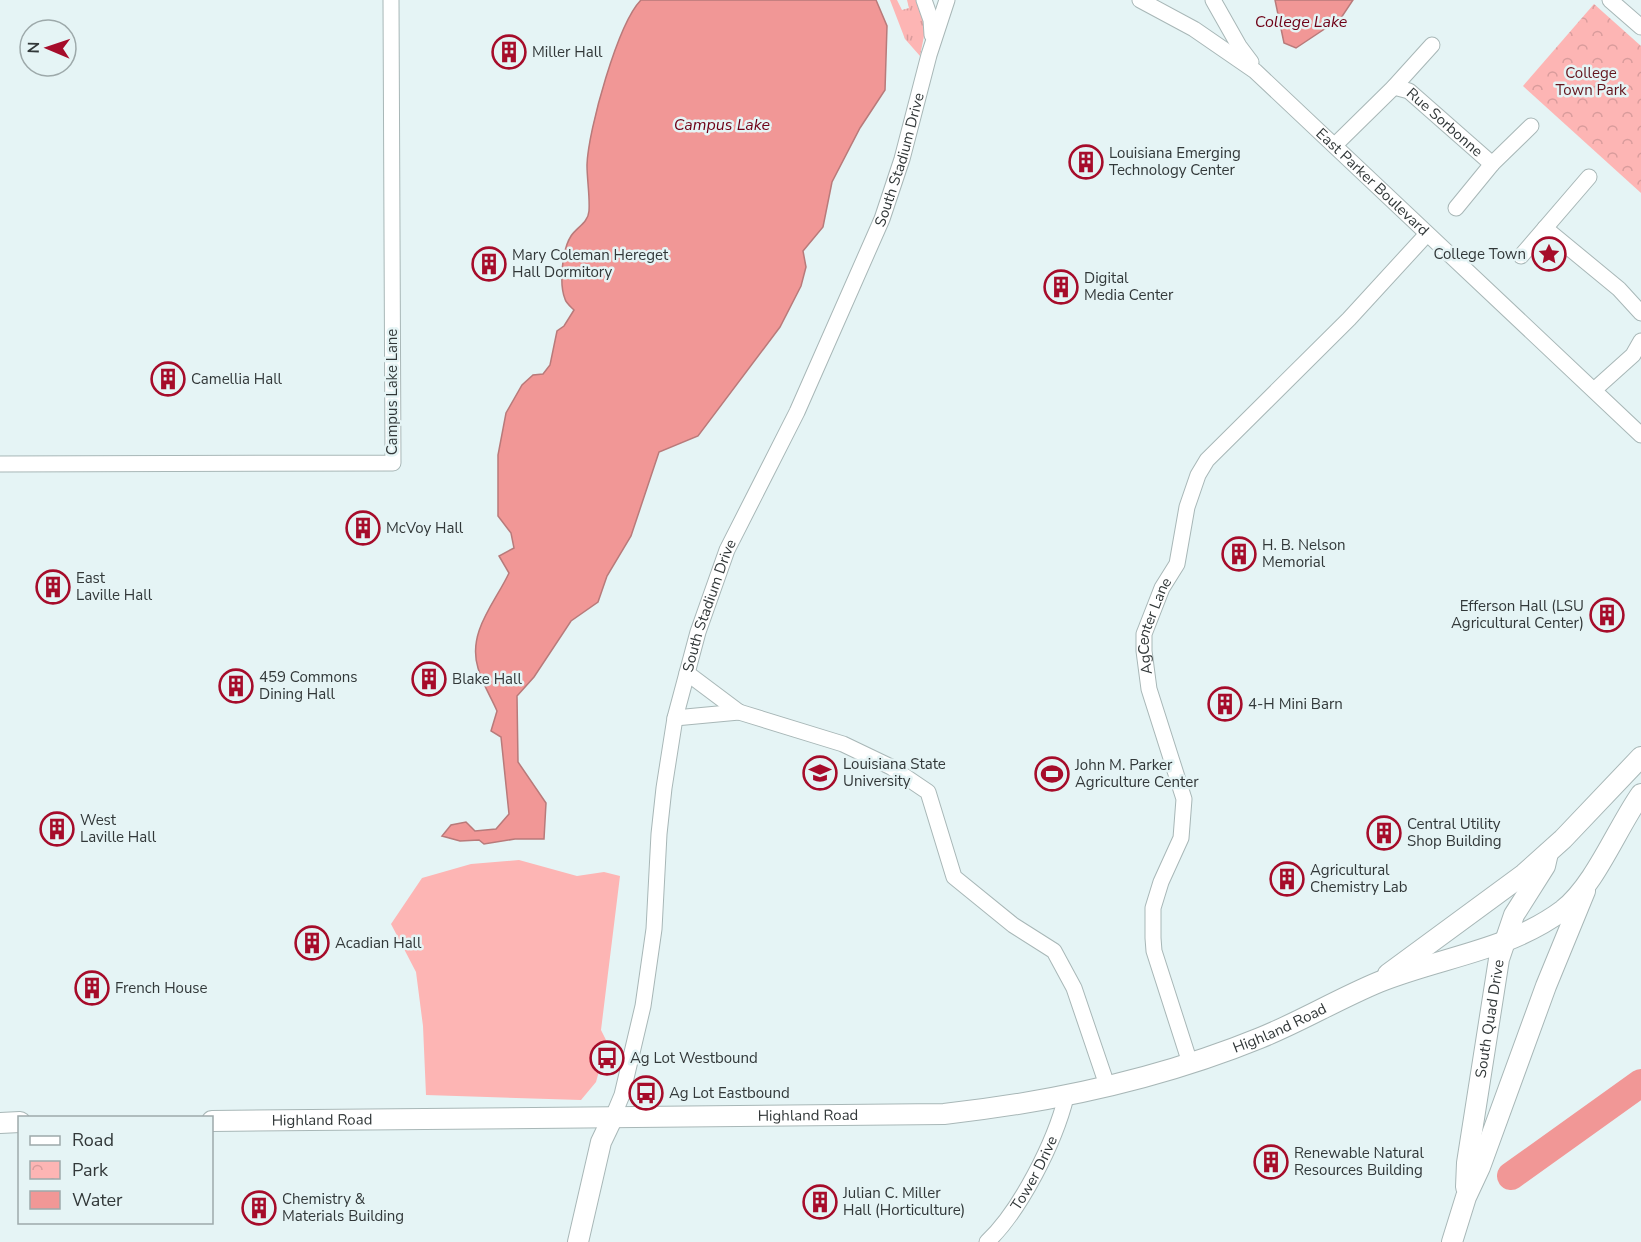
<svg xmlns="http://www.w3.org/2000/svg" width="1641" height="1242" viewBox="0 0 1641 1242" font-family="'Nunito Sans',sans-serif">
<defs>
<pattern id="grass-tufts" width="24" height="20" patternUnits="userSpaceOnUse" patternTransform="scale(1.5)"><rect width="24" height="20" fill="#fdb5b4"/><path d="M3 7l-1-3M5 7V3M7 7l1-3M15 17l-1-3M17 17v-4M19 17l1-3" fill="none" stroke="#d99c9c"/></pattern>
<pattern id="park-crowns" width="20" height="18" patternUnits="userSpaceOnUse" patternTransform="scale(1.5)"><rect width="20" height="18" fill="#fdb5b4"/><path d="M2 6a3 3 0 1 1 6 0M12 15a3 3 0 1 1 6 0" fill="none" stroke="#d99c9c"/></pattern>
</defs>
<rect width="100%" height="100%" fill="#e5f4f5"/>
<path fill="url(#grass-tufts)" d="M890,0H897L902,10L909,8L907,0H919L925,31L920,56L905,39Z"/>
<path fill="url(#park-crowns)" d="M1594,4L1641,46V193L1523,86Z"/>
<path fill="#fdb5b4" d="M519,860L577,876L604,872L620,876L601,1030L607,1042L596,1082L581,1100L426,1095L423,1026L416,972L391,924L422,878L471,864Z"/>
<path fill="#f19796" stroke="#b87a7a" stroke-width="1.5" d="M641,0H876L887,26L885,90L860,128L832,182L823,227L803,251L806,267L801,286L780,327L698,436L659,452L631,536L607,576L598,602L571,621L534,677L517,696L518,762L546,803L544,839H515L484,844L479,840L460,841L442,836L451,825L466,822L475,831L496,829L509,814L501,737L491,731L497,711C491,697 482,683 478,668C467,632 495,603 509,573L499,556L514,548L511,533L498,516V455L506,413L522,385L533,375L543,374L550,365L557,331L564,326L574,310C571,307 566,303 565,299C559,284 562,250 571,236C577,227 588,223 589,211C590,196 587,180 587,165C588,130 618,23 641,0Z
M1275,0H1353L1341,18L1296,48L1284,43Z"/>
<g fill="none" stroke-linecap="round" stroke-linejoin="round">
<path stroke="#f19796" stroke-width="28" d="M1511,1176L1641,1083"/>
<defs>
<g id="minor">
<path d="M924,0L931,20L932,35"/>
<path id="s1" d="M1140,0L1194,29L1255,71L1641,435"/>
<path d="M1213,0L1239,46L1251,62"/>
<path d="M1610,0L1641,27"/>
<path id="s2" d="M1394,87L1409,91L1492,164"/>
<path d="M1336,144L1394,87L1432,45"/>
<path d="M1456,208L1492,164L1531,126"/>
<path d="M1545,228L1619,289L1641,313"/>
<path d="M1521,256L1589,177"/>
<path d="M1594,390L1633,355L1641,341"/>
<path d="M0,464L393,463L391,0"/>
<path d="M687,673L739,712"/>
<path d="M675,718L739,712L843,744L891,767L928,792L954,877L1013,925L1054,951L1074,988L1108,1088"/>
<path id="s3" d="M1190,1063L1154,951L1153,938V908L1161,882L1181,838L1184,799L1149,689L1144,651V634L1162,588L1177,564L1187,507L1198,475L1207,460L1349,319L1427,234"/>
<path id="s4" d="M612,1119L622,1095L643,1006L654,929L659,834L664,788L675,718L698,632L727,550L797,412L882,219L902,159L929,55L947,0"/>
<path id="s5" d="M987,1242C1020,1211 1055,1142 1066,1097"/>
</g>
<g id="tertiary">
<path d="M1388,974L1524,874L1563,839L1641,757"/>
<path id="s6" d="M212,1121L944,1114C1053,1102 1157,1080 1260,1038C1300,1022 1338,999 1379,982C1441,957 1508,951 1563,910C1595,885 1617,828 1641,794"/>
<path d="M0,1123L20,1122"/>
<path id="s7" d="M1466,1187L1467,1163L1499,959L1514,915L1545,866L1548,853"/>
<path d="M578,1242L601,1142L612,1119"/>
<path d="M1452,1242L1466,1197L1480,1167L1546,986L1585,891"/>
</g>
</defs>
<use href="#minor" stroke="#a8b7b7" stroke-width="17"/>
<use href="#tertiary" stroke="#a8b7b7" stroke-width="22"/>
<use href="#minor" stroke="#fff" stroke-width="15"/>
<use href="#tertiary" stroke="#fff" stroke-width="20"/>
</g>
<defs>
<symbol id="building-ring" viewBox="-11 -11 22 22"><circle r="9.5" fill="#e5f4f5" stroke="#a60c2a" stroke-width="1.5"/><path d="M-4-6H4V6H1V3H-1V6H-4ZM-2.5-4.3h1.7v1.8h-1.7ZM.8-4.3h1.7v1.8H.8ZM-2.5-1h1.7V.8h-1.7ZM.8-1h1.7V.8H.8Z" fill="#a60c2a"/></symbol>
<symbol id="sight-ring" viewBox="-11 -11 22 22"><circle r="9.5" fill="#e5f4f5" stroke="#a60c2a" stroke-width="1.5"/><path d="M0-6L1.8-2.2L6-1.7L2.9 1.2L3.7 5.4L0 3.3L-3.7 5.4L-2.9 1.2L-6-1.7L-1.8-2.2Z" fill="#a60c2a"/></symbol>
<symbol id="university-ring" viewBox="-11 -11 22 22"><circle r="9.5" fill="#e5f4f5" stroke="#a60c2a" stroke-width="1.5"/><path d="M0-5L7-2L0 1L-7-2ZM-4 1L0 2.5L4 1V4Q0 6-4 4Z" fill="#a60c2a"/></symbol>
<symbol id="stadium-ring" viewBox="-11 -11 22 22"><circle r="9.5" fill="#e5f4f5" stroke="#a60c2a" stroke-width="1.5"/><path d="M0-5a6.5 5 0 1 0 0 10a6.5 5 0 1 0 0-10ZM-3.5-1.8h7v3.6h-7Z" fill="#a60c2a"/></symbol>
<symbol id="bus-ring" viewBox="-11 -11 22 22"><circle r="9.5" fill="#e5f4f5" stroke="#a60c2a" stroke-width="1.5"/><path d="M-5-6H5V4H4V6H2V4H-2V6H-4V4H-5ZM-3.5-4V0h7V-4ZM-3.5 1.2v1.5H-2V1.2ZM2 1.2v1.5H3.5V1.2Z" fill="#a60c2a"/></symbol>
</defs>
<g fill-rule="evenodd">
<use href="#building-ring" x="490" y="33" width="38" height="38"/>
<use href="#building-ring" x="1067" y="143" width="38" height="38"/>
<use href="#sight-ring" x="1530" y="235" width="38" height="38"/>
<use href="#building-ring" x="470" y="245" width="38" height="38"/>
<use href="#building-ring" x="1042" y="268" width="38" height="38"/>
<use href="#building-ring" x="149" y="360" width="38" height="38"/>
<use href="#building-ring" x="344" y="509" width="38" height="38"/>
<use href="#building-ring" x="1220" y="535" width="38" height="38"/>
<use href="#building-ring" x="34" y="568" width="38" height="38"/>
<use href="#building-ring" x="1588" y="596" width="38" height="38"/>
<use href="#building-ring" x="410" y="660" width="38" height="38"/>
<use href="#building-ring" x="217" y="667" width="38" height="38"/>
<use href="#building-ring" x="1206" y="685" width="38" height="38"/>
<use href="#university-ring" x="801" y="754" width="38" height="38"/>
<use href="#stadium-ring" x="1033" y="755" width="38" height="38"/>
<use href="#building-ring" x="38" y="810" width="38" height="38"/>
<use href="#building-ring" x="1365" y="814" width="38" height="38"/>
<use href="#building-ring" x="1268" y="860" width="38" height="38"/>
<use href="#building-ring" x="293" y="924" width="38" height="38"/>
<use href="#building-ring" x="73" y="969" width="38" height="38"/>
<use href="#bus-ring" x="588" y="1039" width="38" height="38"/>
<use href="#bus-ring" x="627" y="1074" width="38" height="38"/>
<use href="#building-ring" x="1252" y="1143" width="38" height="38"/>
<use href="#building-ring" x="801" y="1183" width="38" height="38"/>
<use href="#building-ring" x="240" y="1189" width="38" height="38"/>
</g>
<g text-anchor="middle" stroke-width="5" stroke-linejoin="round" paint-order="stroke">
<g font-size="15" fill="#323839" stroke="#e5f4f5" text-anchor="start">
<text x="532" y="57">Miller Hall</text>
<text x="1109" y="158">Louisiana Emerging<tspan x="1109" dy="17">Technology Center</tspan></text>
<text x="1526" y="259" text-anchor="end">College Town</text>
<text x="512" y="260">Mary Coleman Hereget<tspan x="512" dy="17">Hall Dormitory</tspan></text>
<text x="1084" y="283">Digital<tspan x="1084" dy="17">Media Center</tspan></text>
<text x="191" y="384">Camellia Hall</text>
<text x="386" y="533">McVoy Hall</text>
<text x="1262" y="550">H. B. Nelson<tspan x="1262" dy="17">Memorial</tspan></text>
<text x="76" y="583">East<tspan x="76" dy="17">Laville Hall</tspan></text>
<text x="1584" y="611" text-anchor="end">Efferson Hall (LSU<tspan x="1584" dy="17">Agricultural Center)</tspan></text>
<text x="259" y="682">459 Commons<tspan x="259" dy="17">Dining Hall</tspan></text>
<text x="452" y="684">Blake Hall</text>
<text x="1248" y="709">4-H Mini Barn</text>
<text x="843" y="769">Louisiana State<tspan x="843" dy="17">University</tspan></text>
<text x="1075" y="770">John M. Parker<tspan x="1075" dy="17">Agriculture Center</tspan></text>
<text x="80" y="825">West<tspan x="80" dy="17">Laville Hall</tspan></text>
<text x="1407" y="829">Central Utility<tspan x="1407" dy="17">Shop Building</tspan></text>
<text x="1310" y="875">Agricultural<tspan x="1310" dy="17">Chemistry Lab</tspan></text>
<text x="335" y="948">Acadian Hall</text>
<text x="115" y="993">French House</text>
<text x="630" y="1063">Ag Lot Westbound</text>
<text x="669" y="1098">Ag Lot Eastbound</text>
<text x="1294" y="1158">Renewable Natural<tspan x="1294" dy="17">Resources Building</tspan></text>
<text x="843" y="1198">Julian C. Miller<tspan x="843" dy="17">Hall (Horticulture)</tspan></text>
<text x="282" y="1204">Chemistry &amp;<tspan x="282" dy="17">Materials Building</tspan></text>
</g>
<g font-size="15" fill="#63141c" stroke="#e5f4f5">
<text x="1591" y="78">College<tspan x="1591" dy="17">Town Park</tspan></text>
</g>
<g font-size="15" fill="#323839" stroke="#e5f4f5">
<text dy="5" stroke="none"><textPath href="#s2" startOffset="63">Rue Sorbonne</textPath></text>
<text dy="5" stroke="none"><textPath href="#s4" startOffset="1011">South Stadium Drive</textPath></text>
<text dy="5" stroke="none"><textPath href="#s1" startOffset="297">East Parker Boulevard</textPath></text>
<text transform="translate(392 392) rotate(-90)" y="5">Campus Lake Lane</text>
<text dy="5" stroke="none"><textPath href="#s4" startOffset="525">South Stadium Drive</textPath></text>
<text dy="5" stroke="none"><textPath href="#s3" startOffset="456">AgCenter Lane</textPath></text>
<text dy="5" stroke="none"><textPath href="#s7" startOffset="170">South Quad Drive</textPath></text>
<text dy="5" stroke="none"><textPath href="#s6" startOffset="1080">Highland Road</textPath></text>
<text dy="5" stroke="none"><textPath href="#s6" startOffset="596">Highland Road</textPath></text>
<text dy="5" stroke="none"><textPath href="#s6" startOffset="110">Highland Road</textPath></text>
<text dy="5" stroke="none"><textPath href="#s5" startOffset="84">Tower Drive</textPath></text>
</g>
<g font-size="16" font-style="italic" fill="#6e0016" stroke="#e5f4f5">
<text x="1301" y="27">College Lake</text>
<text x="722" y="130">Campus Lake</text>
</g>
</g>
<rect x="18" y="1116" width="195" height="108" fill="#e5f4f5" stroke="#9da9aa" stroke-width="1.5"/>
<rect x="30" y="1136" width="30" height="9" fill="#ffffff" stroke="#9da9aa" stroke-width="1.5"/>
<text x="72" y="1146" font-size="18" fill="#323839">Road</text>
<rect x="30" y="1161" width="30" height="18" fill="url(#park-crowns)" stroke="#9da9aa" stroke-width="1.5"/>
<text x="72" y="1176" font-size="18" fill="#323839">Park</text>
<rect x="30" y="1191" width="30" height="18" fill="#f19796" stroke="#9da9aa" stroke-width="1.5"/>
<text x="72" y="1206" font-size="18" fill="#323839">Water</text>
<g transform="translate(48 48) rotate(272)"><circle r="28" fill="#e5f4f5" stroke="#9da9aa" stroke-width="1.5"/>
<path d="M0-4.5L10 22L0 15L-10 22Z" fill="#a60c2a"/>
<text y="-9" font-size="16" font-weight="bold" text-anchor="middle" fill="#323839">N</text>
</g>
</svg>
